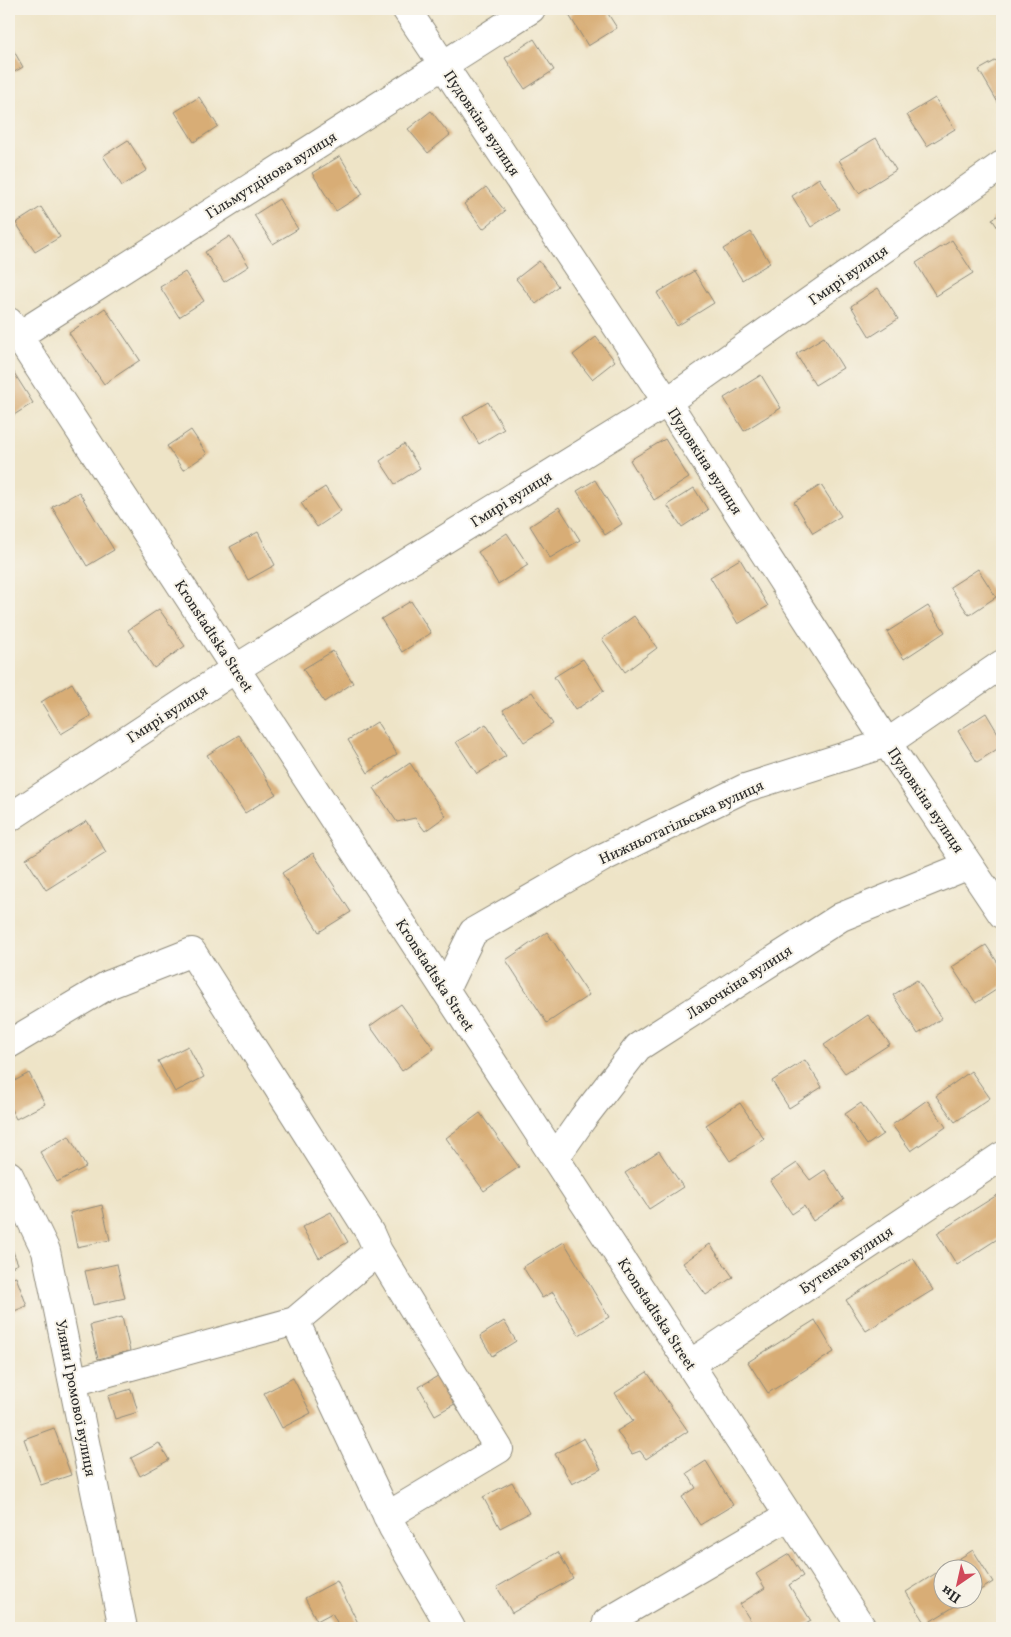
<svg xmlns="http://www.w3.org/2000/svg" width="1011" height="1637" viewBox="0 0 1011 1637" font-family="Vollkorn,serif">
<rect width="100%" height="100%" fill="#f7f3e8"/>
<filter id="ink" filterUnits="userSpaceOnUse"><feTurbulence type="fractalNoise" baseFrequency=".02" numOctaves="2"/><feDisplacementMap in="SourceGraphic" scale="10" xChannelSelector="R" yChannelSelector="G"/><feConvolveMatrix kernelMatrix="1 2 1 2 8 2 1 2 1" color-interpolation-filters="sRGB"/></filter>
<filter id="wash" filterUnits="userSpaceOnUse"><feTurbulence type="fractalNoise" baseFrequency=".0096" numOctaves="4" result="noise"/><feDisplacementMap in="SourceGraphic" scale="20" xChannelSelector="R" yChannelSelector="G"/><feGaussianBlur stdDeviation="1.12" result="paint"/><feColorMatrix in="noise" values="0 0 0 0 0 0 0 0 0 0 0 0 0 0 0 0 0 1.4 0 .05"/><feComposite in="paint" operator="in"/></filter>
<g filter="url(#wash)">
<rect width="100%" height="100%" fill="#eee4c7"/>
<g id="blocks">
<path fill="#d8ad76" d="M579,9H605L617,28L588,46L569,15Z
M534,39L554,70L525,89L505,58Z
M11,46L23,67L9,75V47Z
M1002,57V104L1000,106L979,70Z
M199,97L218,126L194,142L175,112Z
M935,98L955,129L927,146L907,115Z
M431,111L450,135L428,153L408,129Z
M876,138L896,170L859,193L839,160Z
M128,140L147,170L122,186L103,156Z
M340,156L363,194L336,211L312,173Z
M819,178L839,209L811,227L792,196Z
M486,187L505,211L483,229L464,204Z
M279,199L298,229L273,244L254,215Z
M41,207L60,237L35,252L16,223Z
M1002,213V234L992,219Z
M751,232L770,263L742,280L723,249Z
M230,236L249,266L224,282L205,252Z
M952,240L973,273L936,296L916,263Z
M539,261L558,286L536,304L516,279Z
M694,271L714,303L677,326L657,293Z
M185,272L204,301L179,317L160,287Z
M878,288L898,319L870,337L851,306Z
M105,308L140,360L104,384L69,333Z
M596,337L615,361L592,379L573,355Z
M824,337L843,368L815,385L796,354Z
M11,368L33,403L9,418V369Z
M761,375L781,408L744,431L724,398Z
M488,402L504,429L479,444L463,417Z
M191,430L207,454L183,470L167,446Z
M665,439L689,478L654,500L630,460Z
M404,444L420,468L395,484L380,461Z
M595,480L622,524L605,535L577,491Z
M821,485L841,516L813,533L794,502Z
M325,487L341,511L317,527L301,503Z
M694,488L708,510L682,527L667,505Z
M79,492L114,550L87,566L52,507Z
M559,507L580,540L550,558L530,526Z
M258,532L275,565L248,580L230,547Z
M507,533L528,565L498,584L478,552Z
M740,559L768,606L738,624L710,577Z
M978,569L996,597L969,615L950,587Z
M411,601L431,633L402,652L381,619Z
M928,606L945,632L904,659L887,632Z
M159,609L185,646L154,668L128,630Z
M634,616L657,648L625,672L602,639Z
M333,651L353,683L324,702L303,669Z
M583,659L604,691L575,710L554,677Z
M72,683L91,716L61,734L41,702Z
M532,692L553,724L524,742L503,710Z
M986,713L1002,740V746L977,762L958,731Z
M377,722L397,754L368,773L348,740Z
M486,724L506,756L477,774L456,742Z
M239,735L276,794L245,813L207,755Z
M410,763L446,816L425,831L415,818L397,822L374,788Z
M87,821L106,852L46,890L26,859Z
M313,853L351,912L319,932L282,873Z
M547,932L589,995L547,1023L506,960Z
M986,945L1002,969V986L976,1003L952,967Z
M917,980L942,1018L918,1034L893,995Z
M401,1004L434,1049L402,1071L370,1026Z
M868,1015L890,1044L845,1073L824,1045Z
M188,1046L204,1077L175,1092L158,1061Z
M805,1060L822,1087L789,1108L772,1081Z
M971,1071L990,1098L955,1122L936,1096Z
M29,1073L45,1104L16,1119L9,1105V1084Z
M927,1100L946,1127L911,1151L892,1125Z
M740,1103L764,1139L730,1161L706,1125Z
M861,1103L883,1134L867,1145L845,1114Z
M480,1113L519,1167L484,1191L446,1138Z
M69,1136L86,1167L57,1182L40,1152Z
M659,1151L683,1187L649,1209L625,1173Z
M797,1163L810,1180L825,1170L844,1200L813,1221L804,1206L792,1214L770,1181Z
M1002,1192V1236L957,1265L937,1233Z
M102,1205L110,1240L77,1247L70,1213Z
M331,1212L348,1242L319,1258L302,1227Z
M564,1242L609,1317L579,1335L553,1292L542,1298L523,1267Z
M10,1244L18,1264L9,1268V1245Z
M710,1244L733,1277L706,1295L683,1263Z
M913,1258L933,1290L866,1331L846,1300Z
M117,1264L125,1298L93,1305L85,1271Z
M16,1277L27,1306L9,1313V1279Z
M122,1317L130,1351L98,1359L90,1325Z
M815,1320L834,1352L768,1393L748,1362Z
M504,1321L516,1341L492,1356L480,1336Z
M647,1372L688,1431L646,1459L640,1451L632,1454L617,1431L633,1421L615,1393Z
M443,1373L460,1401L435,1415L419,1387Z
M293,1378L311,1413L282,1428L264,1393Z
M131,1389L138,1412L115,1419L108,1396Z
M54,1428L71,1475L41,1485L24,1439Z
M584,1438L601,1469L572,1484L555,1454Z
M159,1443L169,1460L140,1476L131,1458Z
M706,1461L733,1505L700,1525L682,1497L696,1488L687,1473Z
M512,1482L529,1513L500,1528L483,1497Z
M973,1550L993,1582L974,1594V1570H944V1600H965L926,1624L906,1592Z
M558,1552L573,1578L512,1613L497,1587Z
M789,1554L803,1576L789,1585L811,1621L799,1628H755L740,1604L765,1588L756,1574Z
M337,1581L358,1623L347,1628H340L332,1613L317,1621L305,1598Z"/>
</g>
</g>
<g filter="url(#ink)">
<use href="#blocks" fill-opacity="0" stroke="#8c8879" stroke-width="1"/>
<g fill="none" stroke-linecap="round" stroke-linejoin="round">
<defs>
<path id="street" d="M406,9L667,402L887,743L1002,914
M9,322L862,1628
M9,340L18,336L531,9
M9,818L235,669L667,402L1002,165
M445,990L473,932L602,858L745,788L887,743L1002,664
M9,1044L108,985L192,952L370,1233L378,1251L295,1321L73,1382
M555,1158L583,1118L638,1047L841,917L969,865
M9,1175L46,1251L123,1628
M378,1251L499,1449L387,1516
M295,1321L393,1528L451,1628
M690,1364L1002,1156
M607,1622L789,1516"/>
</defs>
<use href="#street" stroke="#8c8879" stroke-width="30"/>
<use href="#street" stroke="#fff" stroke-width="28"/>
</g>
</g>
<g text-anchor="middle" stroke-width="4" stroke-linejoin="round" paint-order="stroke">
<g font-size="15" fill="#2b2b2b" stroke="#f7f3e8">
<text transform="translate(482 123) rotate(56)" y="5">Пудовкіна вулиця</text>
<text transform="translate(271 175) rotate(-32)" y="5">Гільмутдінова вулиця</text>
<text transform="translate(848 275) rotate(-35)" y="5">Гмирі вулиця</text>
<text transform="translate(705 461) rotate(57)" y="5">Пудовкіна вулиця</text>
<text transform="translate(511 499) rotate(-32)" y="5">Гмирі вулиця</text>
<text transform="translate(214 636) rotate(57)" y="5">Kronstadtska Street</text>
<text transform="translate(167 714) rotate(-33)" y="5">Гмирі вулиця</text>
<text transform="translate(926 800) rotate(56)" y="5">Пудовкіна вулиця</text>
<text transform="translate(681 822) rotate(-25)" y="5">Нижньотагільська вулиця</text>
<text transform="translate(435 975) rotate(57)" y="5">Kronstadtska Street</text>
<text transform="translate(739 982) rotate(-33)" y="5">Лавочкіна вулиця</text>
<text transform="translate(846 1260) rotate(-34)" y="5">Бутенка вулиця</text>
<text transform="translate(657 1314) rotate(57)" y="5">Kronstadtska Street</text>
<text transform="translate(76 1398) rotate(79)" y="5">Уляни Громової вулиця</text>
</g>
</g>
<rect width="1011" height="1637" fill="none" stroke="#f7f3e8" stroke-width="30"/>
<g transform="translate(958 1584) rotate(214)"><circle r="24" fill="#f7f3e8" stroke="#a5a39c"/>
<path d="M0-4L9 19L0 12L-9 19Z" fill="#d1495b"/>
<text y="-8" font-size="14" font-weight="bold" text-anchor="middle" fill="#2b2b2b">Пн</text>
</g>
</svg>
